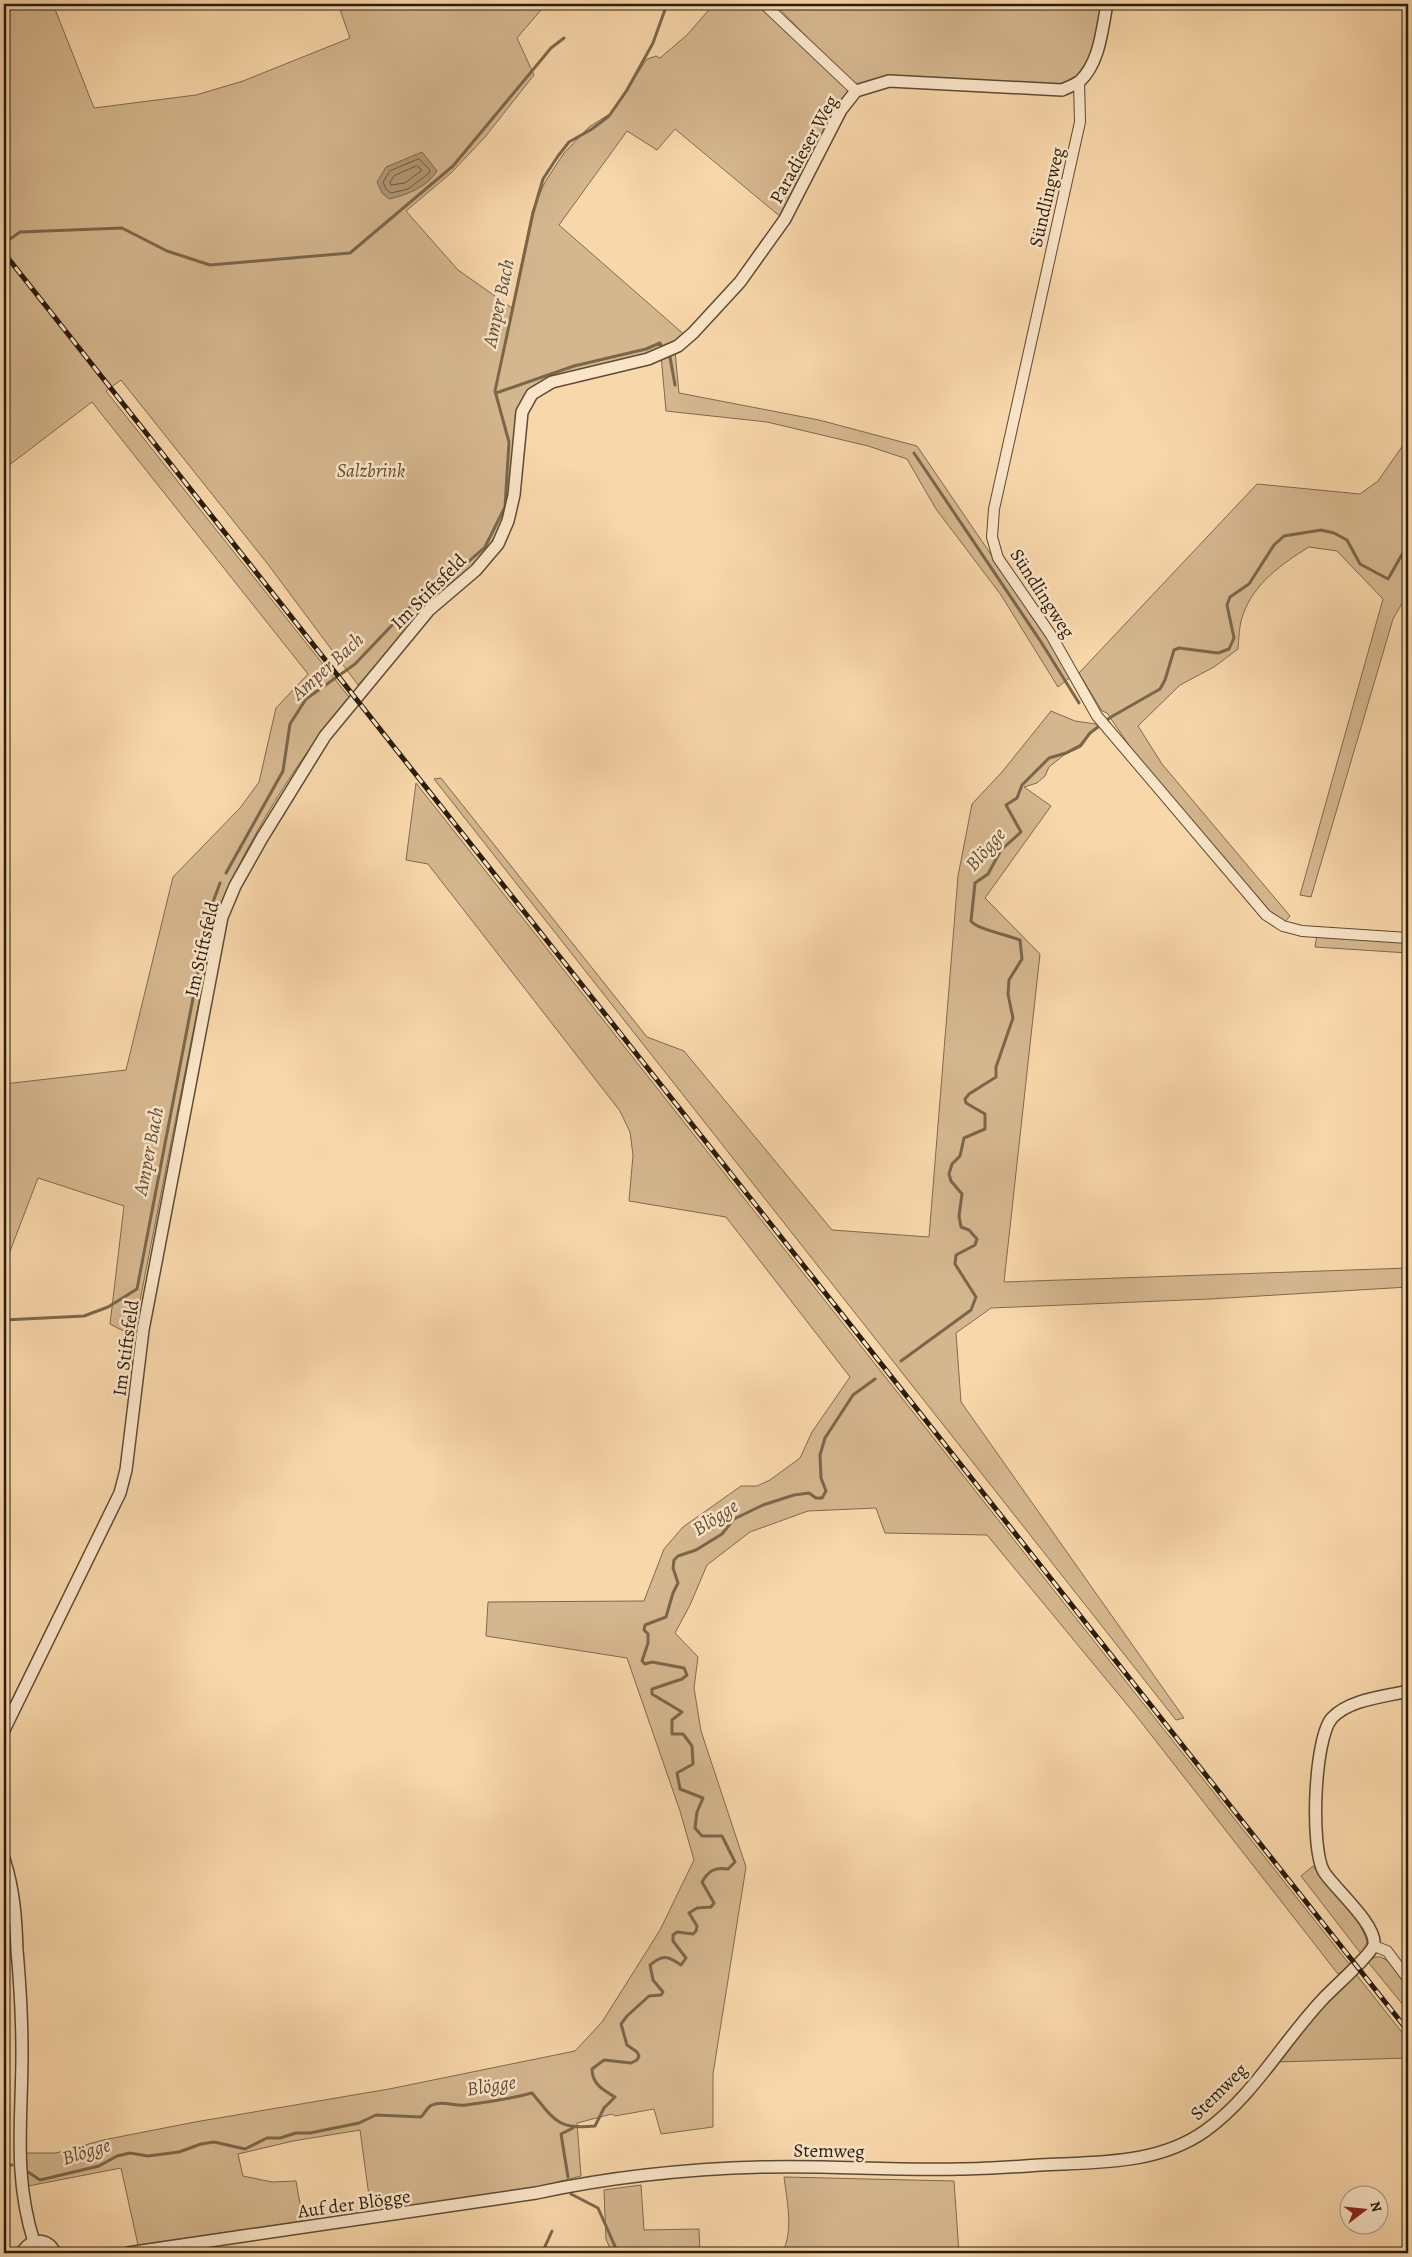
<svg xmlns="http://www.w3.org/2000/svg" width="1412" height="2257" viewBox="0 0 1412 2257" font-family="Alegreya,serif">
<rect width="100%" height="100%" fill="#f8d7aa"/>
<filter id="stains"><feTurbulence type="fractalNoise" baseFrequency=".004" numOctaves="4"/><feColorMatrix values="0 0 0 0 .2 0 0 0 0 .09 0 0 0 0 .02 0 0 0 .5 -.17"/></filter>
<radialGradient id="worn" r=".72"><stop offset=".6" stop-color="#630" stop-opacity="0"/><stop offset="1" stop-color="#630" stop-opacity=".3"/></radialGradient>
<path fill="#d5b78f" stroke="#7f6a4e" d="M4,4H53L94,108L196,95L243,81L350,38L338,4H546L517,38L534,75L485,137L451,173L406,211L458,270L512,308L532,212L545,182L564,153L589,127L611,113L647,59L656,56L660,58L687,35L714,4H757L853,91L782,218L675,129L657,150L627,131L559,225L687,337L646,357L530,392L512,496L494,555L426,611L358,685L267,563L121,380L106,391L349,697C297,761 248,838 216,915L133,1336L110,1324L124,1206L38,1178L4,1267V1084L126,1070L173,877L240,808L259,782L276,708L308,674L92,402L4,469Z
M775,4H1105L1095,50L1076,80L1061,87L888,78L856,88Z
M675,351L679,393L819,420L917,446L1048,638L1072,676L1058,687L1001,595L936,509L907,459L868,446L767,422L666,411L661,355Z
M1408,438V593L1393,619L1311,897L1300,895L1383,599L1337,551L1309,547C1283,563 1253,584 1243,615C1239,625 1239,638 1238,649L1214,667L1180,685L1138,726L1162,764L1290,916L1283,924L1269,914L1146,770L1107,713L1102,711L1079,673L1257,484L1360,494L1378,481Z
M1051,711L1075,721L1102,725L1089,735L1081,747L1064,755L1049,767L1045,776L1037,783L1024,787L1051,806L985,898L1040,954L1004,1282L1408,1268V1287L1210,1299L991,1308L956,1333L961,1402L1184,1718L1176,1720L434,779L441,778L647,1037L684,1051L832,1230L929,1237L958,876L972,804L1002,772Z
M416,783L1350,1965L1338,1974L1134,1713L987,1535L885,1533L876,1508L808,1511L750,1532L707,1565L690,1605L675,1633L698,1657L694,1688L701,1731L746,1867L713,2074V2127L661,2134L654,2109L615,2116L612,2114L577,2123L581,2176L534,2188L371,2211L360,2130L293,2141L238,2154L243,2176L272,2182L296,2181L303,2221L138,2245L121,2168L23,2187V2153H56L103,2140L195,2122L389,2089L575,2051L602,2022L660,1930L694,1860L680,1811L627,1658L486,1636L488,1602L644,1601L664,1549L683,1527L741,1486H757L770,1480L800,1458L812,1432L850,1377L726,1217L629,1201L633,1155L630,1132L620,1111L428,864L406,860Z
M1317,934L1408,941V953L1315,947Z
M1313,1866C1333,1890 1358,1913 1367,1942L1362,1955L1301,1876Z
M1375,1957H1381L1388,1961L1408,1987V2011L1368,1962Z
M1356,1974L1408,2040V2060L1407,2058L1278,2062L1315,2014Z
M784,2177L954,2181L959,2253H782C794,2231 787,2202 784,2177Z
M641,2185L644,2230L699,2229L700,2253H612L606,2239L604,2190Z"/>
<path fill="#b29774" stroke="#7b664a" d="M422,152L437,171C427,187 407,195 389,199L382,193L377,182L386,167Z"/>
<g fill="none" stroke-linecap="round" stroke-linejoin="round">
<path stroke="#6e5a40" stroke-width="1" d="M419,159L430,170L429,173L408,189L391,193L386,189L383,182L390,171Z
M417,166L421,169V171L405,183L391,185L390,182L394,176Z"/>
<path stroke="#7b664a" stroke-width="3" d="M10,239L20,232L122,228L167,251L210,265L350,253L453,166L551,48L564,38
M670,357L675,385
M496,393L574,366L646,349L660,343L662,347
M914,453L1041,642L1079,703
M407,610L446,572L468,562L485,547L505,507L509,442L495,391L533,213L543,179L558,156L569,142L592,129L609,116L627,90L653,43L667,4
M226,873L283,771L290,724L306,699L355,664L396,621
M4,1320L84,1316L108,1307L137,1289L210,910L220,883
M901,1361L971,1310L976,1297L955,1264L956,1255L975,1245L977,1239L969,1230L961,1227L959,1216L962,1194L951,1181L949,1174L952,1164L960,1156L964,1138L985,1129V1114L966,1103L965,1099L969,1094L996,1077V1067L1013,1018L1008,994L1009,980L1022,959L1020,940C1008,935 976,929 971,921L975,883L988,874L1001,850L1021,832L1006,805L1017,798L1022,785L1049,758L1066,753L1081,745L1090,733L1111,717L1160,689L1165,680L1174,650L1179,648L1218,653L1229,649L1234,638L1227,605L1230,597L1249,584L1274,545L1284,536L1321,530L1334,533L1347,540L1360,564L1388,579L1408,544
M4,2165H12
M25,2170L40,2180L99,2166L117,2156L130,2153L148,2156L179,2152L201,2144L214,2142L245,2149L267,2138H280L296,2133H310L359,2123L376,2115L421,2117C425,2113 427,2107 432,2105C443,2100 455,2107 466,2105C488,2102 510,2099 532,2093C555,2120 557,2130 595,2126L604,2108L615,2097C603,2090 592,2084 592,2069L604,2060L631,2063L637,2060L639,2056L637,2052L627,2045L621,2024L627,2016L649,1996L661,1995L663,1992L653,1980L650,1965C663,1954 668,1956 681,1965L686,1958L673,1941V1935L677,1932L693,1934L696,1931L697,1926L689,1913L697,1908L711,1907L714,1903L702,1882C709,1870 715,1867 728,1869L735,1862L722,1836H702L695,1828L697,1812L703,1798L680,1789L677,1773L693,1764L692,1746L683,1734H672V1720L682,1712L652,1694V1689L682,1679L687,1675L684,1668L652,1662L645,1664L642,1661L648,1643V1634L644,1630L645,1625L666,1617L673,1593L678,1583L673,1568L674,1560L678,1556L696,1550L722,1534L734,1519L763,1505L794,1495L809,1493L816,1498H822L826,1491L821,1478L820,1455L825,1438L853,1395L875,1379
M568,2177L561,2134L573,2128
M571,2194L598,2208L618,2253
M542,2253L552,2231"/>
<defs>
<path id="minor" d="M764,4L856,91
M1079,82L1080,122L994,509L992,537L998,558L1051,635L1097,716L1266,915L1283,926L1302,931L1408,938
M1374,1946L1387,1951L1408,1979"/>
<path id="tertiary" d="M4,1730L120,1493L126,1470L143,1330L222,917L235,886L262,838L325,736L429,610L476,570L498,544L508,521L514,495L522,412L532,394L552,382L648,359L678,346L693,333L740,282L785,219L841,110L856,91L889,81L1062,90C1068,87 1075,85 1080,81C1100,62 1102,29 1107,4
M4,1859C14,1889 16,1919 17,1950C20,1984 22,2018 22,2053C22,2120 13,2176 34,2242
M22,2253C30,2238 48,2237 55,2253
M128,2253L536,2193C610,2177 686,2169 762,2167C827,2165 893,2171 958,2169C985,2169 1013,2167 1040,2165C1096,2162 1157,2165 1205,2131C1253,2097 1283,2041 1323,1999C1332,1989 1373,1953 1374,1944C1376,1924 1335,1889 1324,1872C1310,1849 1314,1738 1332,1718C1350,1699 1384,1697 1408,1691"/>
</defs>
<use href="#minor" stroke="#5d4b34" stroke-width="12"/>
<use href="#tertiary" stroke="#5d4b34" stroke-width="14"/>
<use href="#minor" stroke="#fae5c8" stroke-width="10"/>
<use href="#tertiary" stroke="#fae5c8" stroke-width="11"/>
<defs>
<path id="rail" d="M4,253L1408,2031"/>
</defs>
<use href="#rail" stroke="#291c0c" stroke-width="5"/>
<use href="#rail" stroke="#fae5c8" stroke-width="3" stroke-dasharray="9" stroke-linecap="butt"/>
</g>
<g text-anchor="middle" stroke-width="5" stroke-linejoin="round" paint-order="stroke">
<g font-size="19" fill="#291c0c" stroke="#fae5c8">
<text transform="translate(803 149) rotate(-61)" y="7">Paradieser Weg</text>
<text transform="translate(1046 197) rotate(-77)" y="7">Sündlingweg</text>
<text transform="translate(428 591) rotate(-45)" y="7">Im Stiftsfeld</text>
<text transform="translate(1043 593) rotate(57)" y="7">Sündlingweg</text>
<text transform="translate(201 949) rotate(-77)" y="7">Im Stiftsfeld</text>
<text transform="translate(125 1348) rotate(-82)" y="7">Im Stiftsfeld</text>
<text transform="translate(1218 2091) rotate(-45)" y="7">Stemweg</text>
<text transform="translate(829 2150) rotate(1)" y="7">Stemweg</text>
<text transform="translate(354 2203) rotate(-8)" y="7">Auf der Blögge</text>
</g>
<g font-size="19" font-style="italic" fill="#5d4a33" stroke="#fae5c8">
<text x="371" y="477">Salzbrink</text>
</g>
<g font-size="20" font-style="italic" fill="#604d36" stroke="#fae5c8">
<text transform="translate(498 303) rotate(-78)" y="7">Amper Bach</text>
<text transform="translate(327 666) rotate(-42)" y="7">Amper Bach</text>
<text transform="translate(985 849) rotate(-49)" y="7">Blögge</text>
<text transform="translate(148 1151) rotate(-79)" y="7">Amper Bach</text>
<text transform="translate(715 1517) rotate(-33)" y="7">Blögge</text>
<text transform="translate(491 2085) rotate(-9)" y="7">Blögge</text>
<text transform="translate(86 2151) rotate(-17)" y="7">Blögge</text>
</g>
</g>
<rect width="1412" height="2257" fill="none" stroke="#f8d7aa" stroke-width="20"/>
<rect x="5" y="5" width="1402" height="2247" fill="none" stroke="#291c0c" stroke-width="2.5"/>
<rect x="10" y="10" width="1392" height="2237" fill="none" stroke="#291c0c"/>
<g transform="translate(1364 2210) rotate(74)"><circle r="24" fill="#fae5c8" stroke="#a6957d"/>
<path d="M0-4L9 19L0 12L-9 19Z" fill="#8f2418"/>
<text y="-8" font-size="14" font-weight="bold" text-anchor="middle" fill="#291c0c">N</text>
</g>
<rect width="100%" height="100%" filter="url(#stains)"/>
<rect width="100%" height="100%" fill="url(#worn)"/>
</svg>
